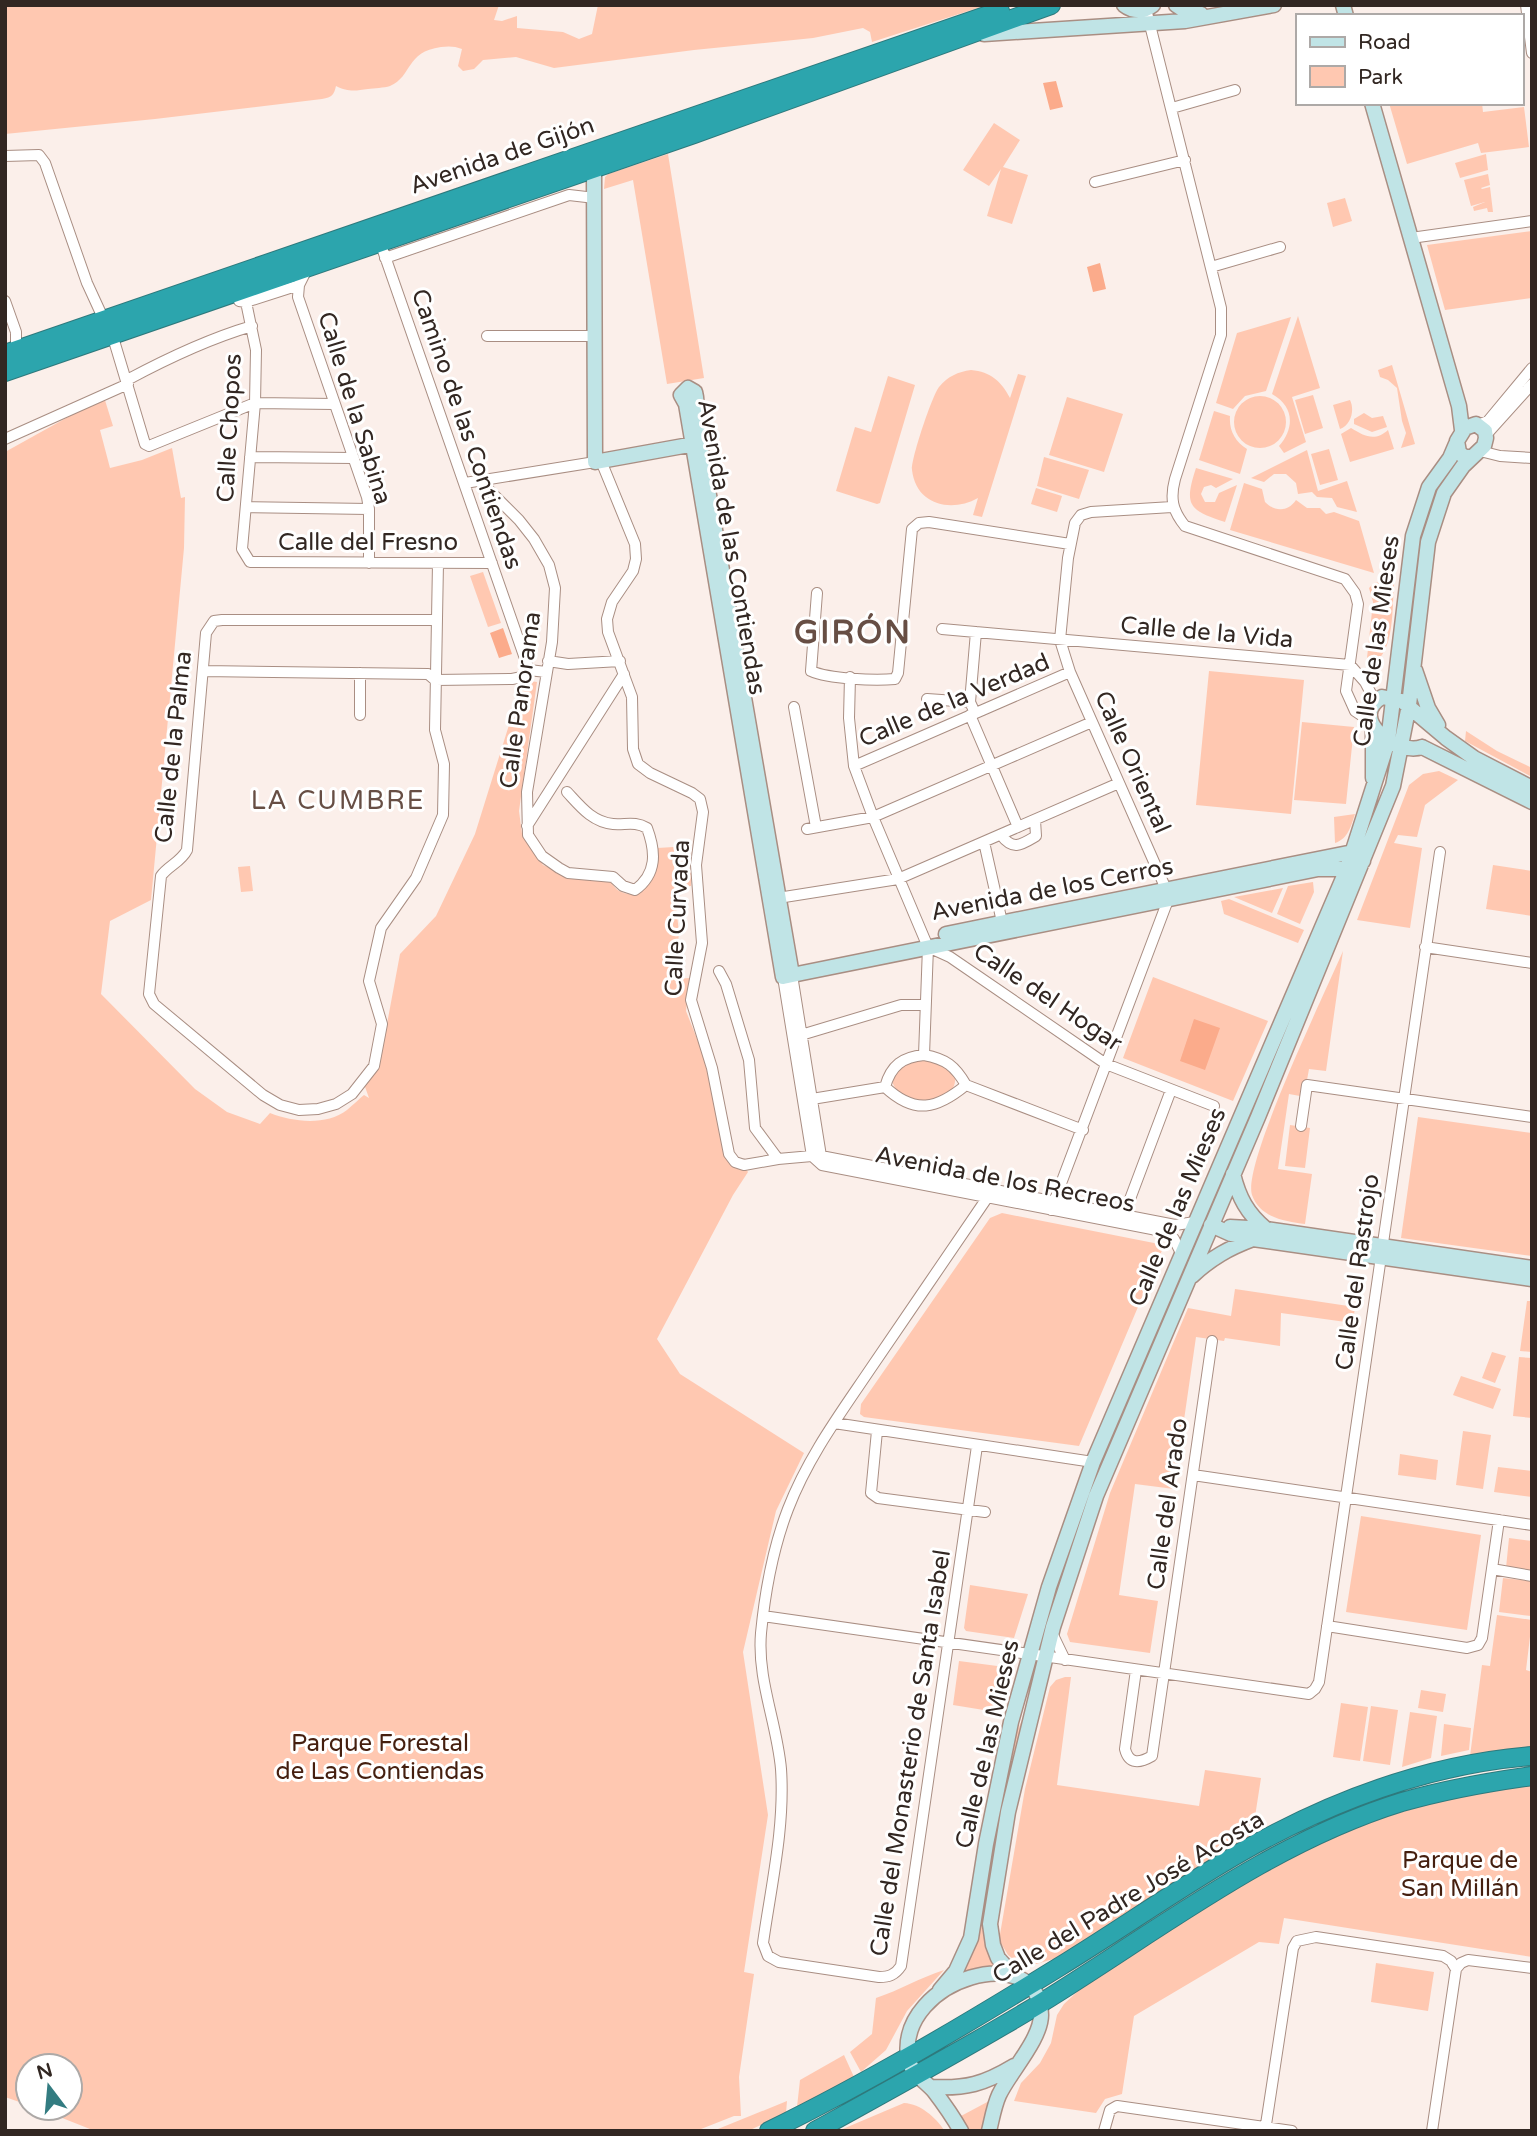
<svg xmlns="http://www.w3.org/2000/svg" width="1537" height="2136" viewBox="0 0 1537 2136" font-family="'Varela Round',sans-serif">
<rect width="100%" height="100%" fill="#fbefea"/>
<path fill="#ffc8b1" d="M5,5H499L494,20L502,21L517,16V28L563,32L579,39L592,34L598,5H987L872,42L870,32L863,28L813,38L694,50L554,68L516,57L483,60L474,69L463,71L458,66L462,49C455,46 448,46 441,47C405,52 413,76 390,86C384,88 374,88 368,89C355,91 348,92 336,86C334,95 332,97 322,99L155,119L5,134Z
M1389,103H1482L1483,112L1524,107L1529,147L1481,153L1478,143L1407,164Z
M994,123L1020,140L1003,167L1028,175L1012,224L987,216L1001,169L989,186L963,170Z
M668,154L704,378L667,384L633,180L604,189L605,177L608,174Z
M1486,154L1488,170L1460,178L1455,163Z
M1488,174L1490,185L1481,188L1482,189L1490,187L1493,212H1488L1487,208L1474,211L1473,207L1485,202L1471,206L1464,180Z
M1345,198L1352,221L1333,227L1327,203Z
M1532,231V298L1445,310L1427,245Z
M1298,316L1320,388L1292,397L1306,442L1284,453L1279,446C1295,428 1294,406 1272,394Z
M1291,317L1266,391L1245,396L1233,409L1216,403L1237,333Z
M1392,365L1415,444L1401,448L1406,433L1402,421L1397,388L1388,380L1380,377L1378,370Z
M971,370C991,372 1001,381 1010,398L1018,374L1026,376L982,517L973,515L978,498C951,513 916,505 912,470C911,459 932,396 939,387C948,376 958,372 971,370Z
M888,376L915,385L880,503L877,504L836,491L855,427L871,432Z
M1313,395L1323,428L1305,434L1295,400Z
M1234 422a26 26 0 1 1 52 0a26 26 0 1 1-52 0Z
M104,397L113,426L100,430L110,468L142,460L172,448L181,498L185,497L184,548L151,900L110,921L101,994L195,1089L227,1112L260,1124L270,1113C293,1122 326,1126 347,1110C353,1105 359,1099 364,1095L369,1098L364,1084L381,1056L400,954L436,916L475,834L523,680L537,682L519,811L522,834L543,865L571,877L611,882C615,889 619,892 628,894C651,897 658,866 657,848L674,847V870H691V886L674,887L679,933L674,979L690,978L686,1011L703,1054L727,1158C731,1167 736,1169 746,1169L748,1172L733,1195L657,1339L680,1374L804,1453L776,1511L743,1652L768,1815L744,1972L754,1974L739,2077L741,2116H734L696,2131H95L37,2108H70V2066H28V2105L5,2097V452Z
M1067,397L1123,414L1104,472L1049,455Z
M1350,400C1355,410 1351,425 1340,429L1333,405Z
M1214,411L1230,416C1229,431 1235,441 1247,449L1240,474L1199,460Z
M1364,413L1372,418L1383,416L1387,427L1372,432L1354,424V419Z
M1351,428C1364,436 1375,442 1388,430L1394,449L1350,462L1341,434Z
M1329,449L1338,480L1320,485L1311,454Z
M1307,450L1318,491L1347,481L1357,512L1337,507L1332,498L1317,497L1312,492L1298,494L1296,483L1286,474H1274L1264,482L1251,478Z
M1044,457L1089,470L1079,499L1037,486Z
M1196,468L1233,479L1216,488L1211,485L1204,487L1201,494L1205,502H1215L1219,493L1237,485L1225,522C1188,510 1184,505 1196,468Z
M1244,483L1262,489L1265,502C1275,512 1288,512 1296,500L1307,508H1320L1326,514L1334,512L1359,521L1374,573L1230,530Z
M1036,488L1062,496L1057,512L1031,504Z
M483,572L501,623L488,627L470,576Z
M1388,581L1394,584C1392,607 1395,653 1372,664L1367,658L1373,602L1369,588L1374,583Z
M1209,671L1304,680L1291,814L1196,805Z
M1302,722L1354,727L1346,804L1294,800Z
M1466,731L1497,751L1532,768V777L1465,741Z
M1439,771L1458,780L1425,805L1417,837L1398,835L1394,843L1422,848L1410,928L1357,920L1409,785L1423,774Z
M1355,814C1351,826 1348,839 1335,843L1334,817Z
M1493,865L1532,871V916L1486,909Z
M250,866L253,891L241,892L238,867Z
M1313,882L1314,892L1300,924L1277,914L1288,886Z
M1283,888L1272,913L1234,897Z
M1229,899L1304,930L1298,943L1224,914L1221,901Z
M1343,951L1326,1071L1309,1069L1307,1080L1302,1083L1300,1096L1289,1094L1278,1169L1312,1174L1305,1224C1285,1221 1260,1218 1252,1195C1242,1164 1326,991 1343,951Z
M1153,977L1268,1021L1233,1101L1123,1058Z
M918,1059L941,1062L955,1076C959,1107 900,1109 892,1081L899,1067Z
M1418,1117L1532,1133V1256L1401,1238Z
M1290,1125L1310,1128L1305,1168L1285,1166Z
M1002,1213L1154,1243L1163,1248L1079,1446L864,1417L860,1414L861,1404L990,1218Z
M1235,1289L1355,1307L1353,1323L1281,1313L1280,1346L1225,1338L1224,1341L1196,1337L1174,1489L1135,1484L1119,1595L1158,1601L1150,1653L1070,1642L1067,1634L1110,1493L1188,1308L1231,1316Z
M1527,1301H1532V1352L1520,1351Z
M1492,1352L1506,1356L1495,1383L1482,1378Z
M1519,1357L1532,1358V1418L1513,1416Z
M1461,1376L1501,1389L1493,1409L1453,1395Z
M1463,1431L1491,1435L1483,1489L1456,1485Z
M1400,1454L1438,1460L1436,1480L1398,1475Z
M1498,1467L1532,1471V1497L1494,1492Z
M1361,1516L1481,1535L1467,1630L1346,1612Z
M1509,1538L1532,1541V1571L1506,1568Z
M1503,1578L1532,1581L1531,1616L1499,1612Z
M970,1585L1028,1594L1014,1638L966,1631L964,1628Z
M1497,1615L1532,1620L1526,1670L1532,1672V1747L1470,1756L1482,1665L1490,1666Z
M959,1661L1005,1667L1006,1672L996,1712L953,1705Z
M1065,1677H1071L1057,1785L1199,1806L1205,1770L1261,1778L1252,1836L1057,1958L1036,1964L1022,1966L1008,1955L999,1940L1025,1789L1050,1687L1056,1680Z
M1421,1690L1446,1694L1443,1712L1418,1708Z
M1341,1703L1368,1707L1360,1761L1333,1757Z
M1371,1706L1398,1710L1390,1765L1363,1761Z
M1027,1709L987,1913L979,1912L1012,1742Z
M1410,1712L1437,1716L1431,1758L1402,1767Z
M1444,1724L1471,1728L1469,1750L1441,1756Z
M1532,1785V1957L1284,1918L1279,1944L1259,1942L1134,2016L1122,2094L1105,2099L1096,2113L1014,2101L1021,2083L1040,2063L1051,2043L1057,2015L1064,2004L1078,1991C1180,1924 1283,1847 1402,1812C1444,1799 1488,1791 1532,1785Z
M979,1921H985L984,1942L995,1966L963,1971L975,1943Z
M1376,1963L1434,1972L1428,2011L1371,2002Z
M944,1970L907,2011L886,2050L861,2072L850,2052L872,2034L876,1998C900,1990 919,1978 944,1970Z
M844,2055L854,2077L797,2107L800,2080Z
M991,2100L982,2131H969L961,2116Z
M787,2101L786,2113L748,2131H713Z
M904,2103C921,2104 935,2117 945,2131H838Z"/>
<path fill="#fbab8b" d="M1056,81L1063,107L1050,110L1043,83Z
M1100,263L1106,289L1093,292L1087,267Z
M503,628L512,654L499,658L490,633Z
M1194,1019L1220,1028L1205,1070L1180,1061Z"/>
<g fill="none" stroke-linecap="round" stroke-linejoin="round">
<defs>
<path id="street" d="M1526,5L1532,53
M1146,9L1221,308V335L1175,479C1170,498 1172,510 1185,526L1345,579L1355,593L1358,604L1346,691L1355,711L1370,721
M1172,108L1235,90
M5,156L39,155L45,163L87,283L104,320
M1095,182L1185,160
M1411,238L1532,221
M380,242L529,670
M385,258L569,195L595,198
M1211,267L1280,247
M307,269L299,285L298,297L367,497L369,509V563
M5,301L16,332V351
M239,301L246,302L299,285
M246,302L256,350L255,403L242,549L250,562L492,563
M112,334L145,444L149,446L255,403L334,404
M487,336H595
M127,380C168,358 208,339 252,326
M1478,425L1488,421L1532,368
M1486,435L1532,384
M5,439L128,384
M1480,451L1500,456L1532,458
M250,457L353,458
M601,461L635,544L636,559L633,571L612,602L607,619L608,632L632,697L633,749L638,764L650,773L692,793L700,799L703,812L696,865L702,943L691,1000L712,1068L729,1154L735,1162L744,1165L778,1159L812,1156
M483,479L485,486L519,520L534,539L549,565L555,588L552,642L527,792L528,835L542,856L559,868L568,873L613,877L623,886L635,890C657,874 656,852 647,828C635,821 626,825 613,824C592,822 580,806 567,792
M465,483L595,462
M246,507L369,509
M817,593L811,671C829,679 875,681 895,679L898,673L912,529L919,523L929,522L1070,544
M436,620H222L214,621L206,633L187,850C181,862 168,866 161,876L149,994L154,1004L263,1095L280,1105L299,1110L318,1109L336,1104L352,1094L374,1066L382,1024L369,981L381,928L416,878L443,815L444,764L435,730L438,563
M942,629L1350,665L1365,682L1375,701
M548,661L568,664L620,661
M203,671L428,674L435,680L512,679L522,677L529,670L546,672
M850,677L849,718L854,766L873,817L928,947L950,957L1106,1064L1214,1106
M927,699L970,702
M794,707L816,827
M975,713L970,702L976,632
M360,715V673
M970,715L1018,827
M854,766L1070,672
M527,826L624,674
M807,829L873,817L1092,722
M1001,835C1013,851 1021,845 1036,836L1035,820
M984,842L1002,922
M778,898L898,879L1119,783
M1425,947L1532,963
M719,971L726,984L749,1060L755,1128L778,1159
M792,975L821,1156L1175,1225L1195,1222
M783,977L812,1156
M801,1035L901,1005H925
M924,1055C946,1059 955,1066 966,1085C937,1109 915,1115 885,1087C891,1065 903,1057 924,1055Z
M924,1055L928,947
M966,1085L1083,1130
M812,1099L885,1087
M1301,1126L1307,1085L1532,1117
M812,1156L822,1165L1162,1231L1174,1239L1181,1253
M1051,1210L1168,900L1166,889L1070,672L1060,640L1068,558L1075,523L1081,515L1091,512L1172,507
M1124,1215L1171,1090
M834,1423L1093,1462
M877,1431L871,1493L878,1498L985,1512
M977,1446L901,1966C895,1975 889,1977 879,1977L779,1962L768,1956L763,1943C771,1886 785,1827 781,1769C777,1723 757,1680 761,1633C765,1592 773,1548 788,1509C808,1457 840,1414 871,1368C909,1312 947,1257 985,1201L990,1189
M1193,1475L1532,1525
M1492,1569L1532,1576
M763,1616L1309,1694L1315,1689L1319,1682L1440,852
M1327,1626L1467,1648L1478,1645L1482,1638L1499,1520
M1052,1633L1065,1660
M1136,1670L1125,1749C1129,1765 1140,1763 1152,1756L1212,1341
M1104,2131L1110,2110L1117,2106L1292,2131
M1265,2131L1293,1948L1297,1941L1316,1937L1443,1956L1451,1961L1456,1969
M1432,2131L1456,1969L1461,1963L1468,1960L1532,1968"/>
<path id="secondary" d="M1124,5C1133,12 1144,12 1153,5
M1176,5L1185,11L1201,14
M1343,5L1346,16
M984,34L1185,21L1274,5
M1372,103L1459,406L1462,430
M594,168L595,462L700,443
M1415,670L1428,708L1438,725
M1373,727V778
M1422,747C1396,756 1347,718 1382,697L1402,701L1446,738L1474,758L1532,788
M1422,747L1532,802
M946,934L1353,852
M792,975L700,443L696,397L695,392L688,388L681,395L686,404L783,977L802,973L1318,869H1347L1363,861
M1233,1174C1239,1198 1247,1213 1266,1229
M1211,1225L1231,1234L1253,1239L1532,1279
M1230,1227L1266,1229L1532,1268
M1192,1276C1211,1258 1229,1248 1253,1239
M1013,1975L998,1958L993,1945L990,1924L1008,1812L1053,1627L1096,1496L1258,1117L1393,786L1409,705L1428,542L1444,493L1463,466L1484,446L1486,438L1485,431L1476,424L1465,428L1457,441L1459,452L1464,457H1471
M940,1990L956,1971L971,1938L986,1844L1011,1722L1049,1587L1093,1462L1347,869L1388,741L1413,536L1429,487L1450,458L1456,444
M931,2087C966,2089 984,2084 1014,2066
M961,2131C953,2117 944,2104 934,2091C925,2081 910,2072 908,2057C898,1978 1041,1938 1041,2015C1041,2039 1010,2072 999,2095C994,2106 992,2119 989,2131"/>
<path id="highway" d="M5,354L1000,11
M5,372L694,134L1051,5
M769,2131C869,2082 965,2025 1059,1967C1121,1929 1180,1887 1243,1851C1331,1801 1430,1764 1532,1756
M815,2131C891,2089 967,2048 1041,2003C1158,1931 1269,1843 1402,1802C1444,1790 1488,1782 1532,1776"/>
</defs>
<use href="#street" stroke="#a98e83" stroke-width="12"/>
<use href="#secondary" stroke="#a98e83" stroke-width="17"/>
<use href="#highway" stroke="#2e797c" stroke-width="20"/>
<use href="#street" stroke="#fff" stroke-width="10"/>
<use href="#secondary" stroke="#c0e4e6" stroke-width="14"/>
<use href="#highway" stroke="#2ca5ad" stroke-width="18"/>
</g>
<g text-anchor="middle" stroke-width="6" stroke-linejoin="round" paint-order="stroke">
<g font-size="24" fill="#322722" stroke="#fff">
<text transform="translate(502 155) rotate(-19)" y="8">Avenida de Gijón</text>
<text transform="translate(355 408) rotate(73)" y="8">Calle de la Sabina</text>
<text transform="translate(229 428) rotate(-87)" y="8">Calle Chopos</text>
<text transform="translate(467 429) rotate(71)" y="8">Camino de las Contiendas</text>
<text x="368" y="550">Calle del Fresno</text>
<text transform="translate(732 547) rotate(80)" y="8">Avenida de las Contiendas</text>
<text transform="translate(1207 632) rotate(5)" y="8">Calle de la Vida</text>
<text transform="translate(1376 641) rotate(-82)" y="8">Calle de las Mieses</text>
<text transform="translate(520 700) rotate(-82)" y="8">Calle Panorama</text>
<text transform="translate(954 700) rotate(-23)" y="8">Calle de la Verdad</text>
<text transform="translate(173 747) rotate(-84)" y="8">Calle de la Palma</text>
<text transform="translate(1133 762) rotate(66)" y="8">Calle Oriental</text>
<text transform="translate(1052 889) rotate(-11)" y="8">Avenida de los Cerros</text>
<text transform="translate(677 918) rotate(-87)" y="8">Calle Curvada</text>
<text transform="translate(1048 997) rotate(34)" y="8">Calle del Hogar</text>
<text transform="translate(1005 1179) rotate(11)" y="8">Avenida de los Recreos</text>
<text transform="translate(1177 1207) rotate(-67)" y="8">Calle de las Mieses</text>
<text transform="translate(1357 1272) rotate(-82)" y="8">Calle del Rastrojo</text>
<text transform="translate(1167 1504) rotate(-82)" y="8">Calle del Arado</text>
<text transform="translate(987 1744) rotate(-77)" y="8">Calle de las Mieses</text>
<text transform="translate(910 1753) rotate(-81)" y="8">Calle del Monasterio de Santa Isabel</text>
<text transform="translate(1128 1897) rotate(-31)" y="8">Calle del Padre José Acosta</text>
</g>
<g font-size="24" fill="#451f0f" stroke="#fff">
<text x="380" y="1751">Parque Forestal<tspan x="380" dy="28">de Las Contiendas</tspan></text>
<text x="1460" y="1868">Parque de<tspan x="1460" dy="28">San Millán</tspan></text>
</g>
<g font-size="26" letter-spacing="2" fill="#674e44" stroke="#fff">
<text x="338" y="809">LA CUMBRE</text>
</g>
<g font-size="32" font-weight="bold" letter-spacing="2" fill="#674e44" stroke="#fff">
<text x="853" y="643">GIRÓN</text>
</g>
</g>
<rect width="1537" height="2136" fill="none" stroke="#322722" stroke-width="14"/>
<rect x="1296" y="14" width="228" height="91" fill="#ffffff" stroke="#ada9a7" stroke-width="2"/>
<rect x="1310" y="37" width="35" height="10" fill="#c0e4e6" stroke="#ada9a7" stroke-width="2"/>
<text x="1358" y="49" font-size="21" fill="#322722">Road</text>
<rect x="1310" y="66" width="35" height="21" fill="#ffc8b1" stroke="#ada9a7" stroke-width="2"/>
<text x="1358" y="84" font-size="21" fill="#322722">Park</text>
<g transform="translate(49 2087) rotate(344)"><circle r="33" fill="#ffffff" stroke="#ada9a7" stroke-width="2"/>
<path d="M0-5L12 26L0 18L-12 26Z" fill="#337c81"/>
<text y="-10" font-size="19" font-weight="bold" text-anchor="middle" fill="#322722">N</text>
</g>
</svg>
